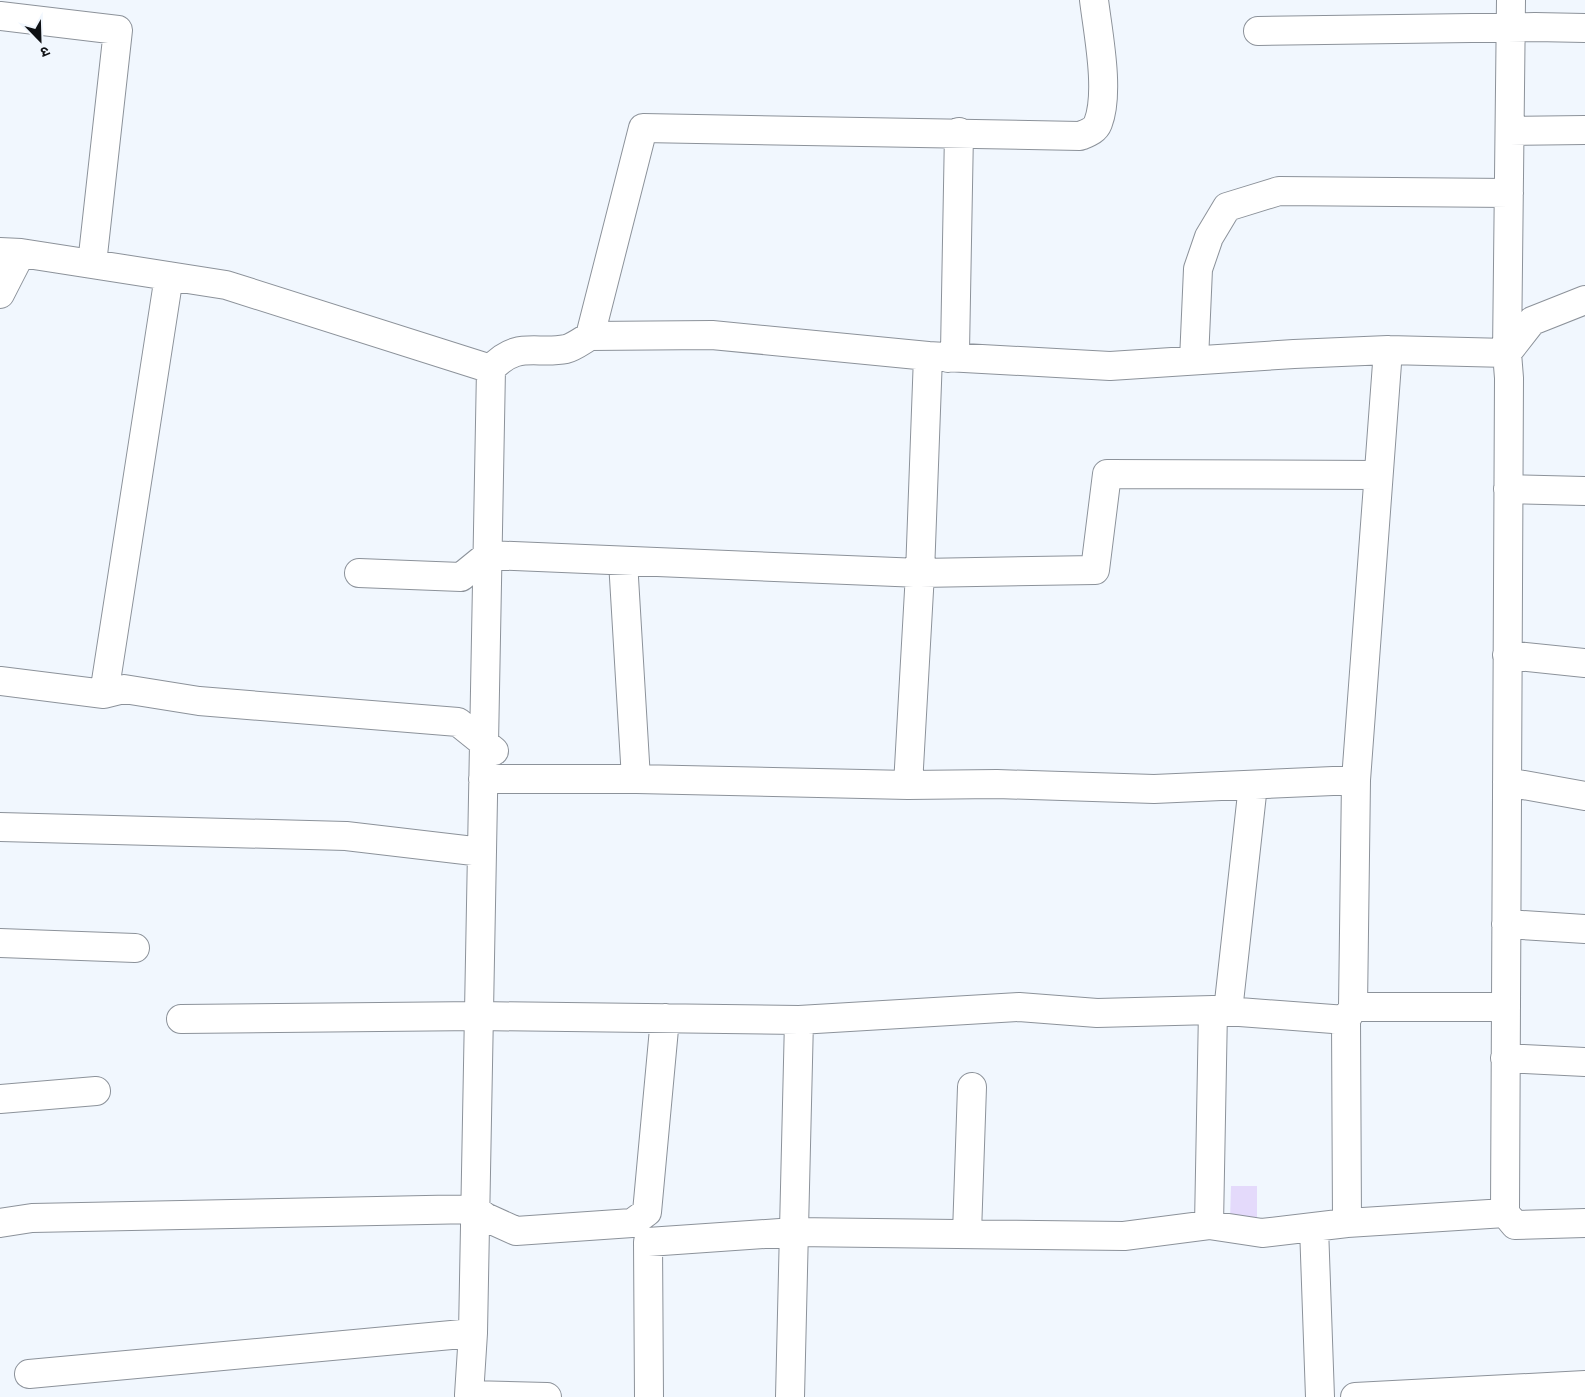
<svg xmlns="http://www.w3.org/2000/svg" width="1585" height="1397" viewBox="0 0 1585 1397" font-family="'Zilla Slab','Noto Sans Devanagari',serif">
<rect width="100%" height="100%" fill="#f1f7fe"/>
<path fill="#e4dafb" d="M1231,1186H1257V1221H1230Z"/>
<g fill="none" stroke-linecap="round" stroke-linejoin="round">
<defs>
<path id="minor" d="M0,16L118,30L92,264
M1258,31L1535,27L1585,28
M1510,131L1585,130
M0,252L21,253L226,285L491,369L473,1333
M0,294L21,253
M590,336L712,335L928,356
M1507,353L1511,0
M1507,353L1532,321L1585,300
M948,358L955,351L959,132
M1194,360L1198,269L1209,237L1227,207L1279,191L1509,193
M491,369C517,340 536,355 566,349C574,347 583,340 590,336L643,128L1080,136C1087,133 1095,131 1098,123C1110,92 1098,33 1094,0
M1508,489L1585,491
M623,561L636,779
M359,573L461,577L488,555L920,573L928,356L1110,366L1294,354L1388,350L1507,353L1509,378L1505,1213L1515,1225L1585,1223
M1507,655L1585,663
M0,681L104,694L124,689L199,701L458,722L494,751
M104,694L169,276
M483,779H636L908,785L997,784L1154,789L1356,780L1353,1007
M1356,780L1388,350
M1507,782L1585,796
M908,785L920,573L1095,570L1107,474L1378,475
M0,827L346,836L482,852
M1506,924L1585,929
M0,943L135,948
M1228,1011L1253,785
M181,1019L479,1016L799,1020L1019,1007L1097,1013L1213,1010
M1346,1020L1347,1223L1505,1213
M1505,1058L1585,1062
M0,1099L96,1091
M0,1223L32,1218L475,1209L485,1217L516,1231L632,1223L647,1212L665,1018
M1209,1225L1213,1010L1346,1020L1353,1007H1505
M1314,1227L1320,1397
M967,1233L972,1087
M29,1374L473,1333L469,1395L547,1397
M649,1397L648,1242L794,1232L1124,1236L1209,1225L1262,1233L1347,1223
M790,1397L799,1020
M1355,1397L1585,1385"/>
</defs>
<use href="#minor" stroke="#8c929a" stroke-width="30"/>
<use href="#minor" stroke="#fff" stroke-width="28"/>
</g>
<g transform="translate(40 40) rotate(157)" stroke="#f1f7fe" stroke-width="4" paint-order="stroke">
<path d="M0-4L9 19L0 12L-9 19Z" fill="#0f1114"/>
<text y="-8" font-size="14" font-weight="bold" text-anchor="middle" fill="#0f1114">उ</text>
</g>
</svg>
